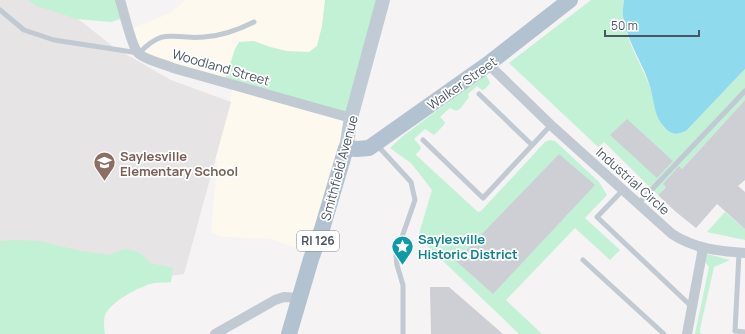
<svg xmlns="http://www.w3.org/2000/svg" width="745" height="334" viewBox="0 0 745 334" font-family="Manrope,sans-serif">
<rect width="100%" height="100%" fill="#f5f3f3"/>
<path fill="#fdf9ef" d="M186,0H325L322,26L317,46L309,52L287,51L270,47L254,41L235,49L225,84L138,50L129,30L170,13Z
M233,87L352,119L312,254L272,239L223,237L211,232L217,162L215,159Z"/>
<path fill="#e6e4e5" d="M0,0H54L115,48L171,80L231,102L184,274L101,286L0,263Z"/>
<path fill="#c3f1d5" d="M28,0H120L123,18L111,22L77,19L37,6Z
M325,0H385L352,119L225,79L235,49L239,42L254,41L270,47L287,51L309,52L317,46L322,26Z
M591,0H624C618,30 640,60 650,87C655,100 655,117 664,128C671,135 677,135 686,131L745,69V100L658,195L604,142L598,147L509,63Z
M483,76H487L490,83L485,89L482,90L477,86L468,94L469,97L460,109L456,111L450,108L440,117L445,122L444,125L434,135L425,129L414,139L421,147L420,150L416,154V155L478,212L481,211L545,142L550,140L555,141L599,182L607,195L585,218L620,250L610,260L575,228L506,300L542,334H519L418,237L432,190L411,163L390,148L403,136Z
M725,212L745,229V240L707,232Z
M14,240L40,241L76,250L108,255L125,249L135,251L144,256L150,263L173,268L171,282C164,283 156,282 150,284C137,288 113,301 106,313C103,319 104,327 105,334H0V241Z
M696,251L730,260L714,267L700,329V333L703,334H695L709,267Z"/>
<path fill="#90daee" d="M624,0H745V69L686,131C676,135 671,135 664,127C655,118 654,102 651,90C645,66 629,46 624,21C622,14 623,7 624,0Z"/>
<path fill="#cdcfd5" d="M745,100V180L738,186L745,192V229L717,204L696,228L676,212L658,195L666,187L663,184L679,166L682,169Z
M627,119L673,161L657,178L610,135Z
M559,154L595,185L493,294L456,261Z
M430,287H449L503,334H431Z"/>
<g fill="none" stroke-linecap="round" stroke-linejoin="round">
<path stroke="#c1cad2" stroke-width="5" d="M0,10L24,30L54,40L139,53C166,26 171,40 204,37C222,36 238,30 254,22
M479,94L532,145
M423,140L483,198L551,125
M377,145L411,182L415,200L396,254L397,265L403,285V334
M623,190L597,217L691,306
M638,204L745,91
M739,253L735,331L745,332
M583,260L664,334"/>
<path stroke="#c1cad2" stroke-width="10" d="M120,0C124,12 131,45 138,53C145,60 164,64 173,68L351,118
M488,64L553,127L672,234C695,249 719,251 745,253
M215,334L275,300L284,297L299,298
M687,334L703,248"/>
<path stroke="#c1cbd6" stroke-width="14" d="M346,148L351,118L383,0"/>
<path stroke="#b3c2d1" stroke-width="16" d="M289,334L311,259L322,229L346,148L357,149L369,148L488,64L570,0"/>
</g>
<defs>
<symbol id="school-pin" viewBox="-11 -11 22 30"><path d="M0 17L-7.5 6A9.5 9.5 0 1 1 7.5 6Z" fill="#8d6e63" stroke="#fff"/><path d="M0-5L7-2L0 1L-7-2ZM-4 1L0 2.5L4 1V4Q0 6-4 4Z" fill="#fff"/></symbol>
<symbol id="sight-pin" viewBox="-11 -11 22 30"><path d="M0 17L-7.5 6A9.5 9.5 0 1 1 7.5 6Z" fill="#0f9aa8" stroke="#fff"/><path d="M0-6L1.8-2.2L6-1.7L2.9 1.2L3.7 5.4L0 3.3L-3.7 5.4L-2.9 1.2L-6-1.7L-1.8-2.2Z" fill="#fff"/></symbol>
</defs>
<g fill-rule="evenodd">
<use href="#school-pin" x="92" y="150" width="25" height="34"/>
<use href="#sight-pin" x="390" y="234" width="25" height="34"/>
</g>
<g text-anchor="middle" stroke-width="3.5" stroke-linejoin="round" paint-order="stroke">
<rect fill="#fff" stroke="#808990" stroke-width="1" x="297" y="231" width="42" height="20" rx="3"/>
<g font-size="12" font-weight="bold" fill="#4a5661">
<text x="318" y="245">RI 126</text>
</g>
<g font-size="13" fill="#4a5661" stroke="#fff">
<text transform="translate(221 67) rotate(16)" y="5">Woodland Street</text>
<text transform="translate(462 83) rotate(-35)" y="5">Walker Street</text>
<text transform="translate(339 168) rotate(-75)" y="5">Smithfield Avenue</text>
<text transform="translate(633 181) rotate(42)" y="5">Industrial Circle</text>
</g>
<g font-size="13" font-weight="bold" fill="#785e54" stroke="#fff" text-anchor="start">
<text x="120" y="161">Saylesville<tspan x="120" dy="15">Elementary School</tspan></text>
</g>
<g font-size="13" font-weight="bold" fill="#0d838f" stroke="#fff" text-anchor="start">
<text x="418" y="244">Saylesville<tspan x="418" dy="15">Historic District</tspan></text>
</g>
</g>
<path d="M605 30v6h94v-6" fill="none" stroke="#4a5661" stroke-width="2"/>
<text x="611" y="30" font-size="12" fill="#4a5661" stroke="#ffffff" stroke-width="3" paint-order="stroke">50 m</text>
</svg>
